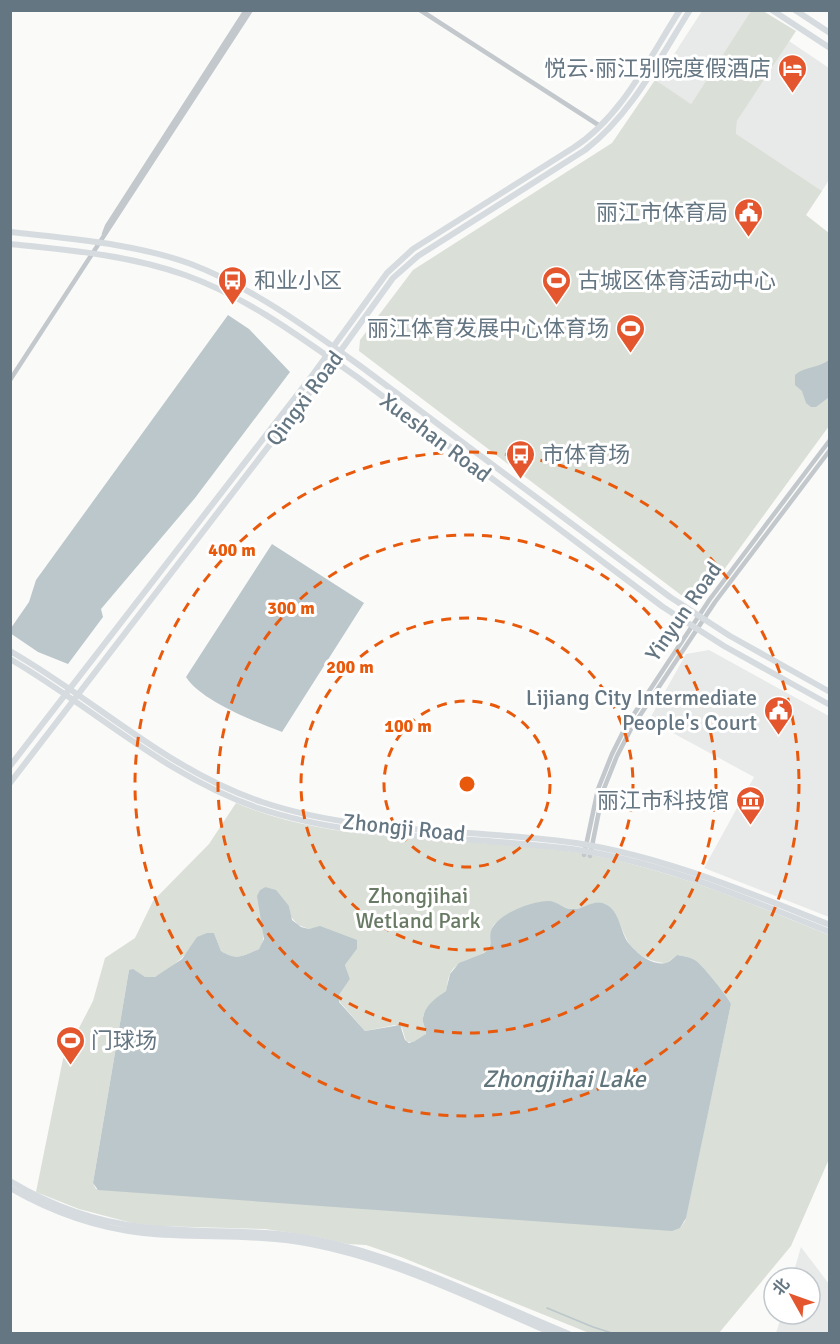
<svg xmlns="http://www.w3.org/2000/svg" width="840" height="1344" viewBox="0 0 840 1344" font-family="Signika,'Noto Sans SC',sans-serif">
<rect width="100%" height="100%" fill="#fafaf8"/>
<path fill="#e8e9e9" d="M747,10L750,13L691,104L656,82L702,11Z
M789,41L829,68V180L822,191L736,135L737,121Z
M709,650L829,716V917L704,868L754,777L649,720L686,654Z
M801,1247L829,1284V1333H776L782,1314H810V1278H792Z"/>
<path fill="#dadfd7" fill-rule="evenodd" d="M751,11H763L796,31L737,121L736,134L822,191L806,215L829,233V426L704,597L689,601L359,351L360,340L413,270L612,143L655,80L691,104Z
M236,803C337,846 459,836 567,851C659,864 744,901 829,935V1159L791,1246L719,1333H589L401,1257L366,1245L348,1244L314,1236L265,1229L157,1226L132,1223L79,1209L36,1192L63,1059L93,1001L105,958L135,938L153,901L209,844ZM265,887L289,906L291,917L298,925L309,929L317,928L357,949L345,965L350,979L339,995V1001L365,1031L395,1025L402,1028L406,1041C413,1044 421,1039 426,1034C426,1029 422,1023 423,1018C424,1007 438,997 446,991C448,986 447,981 449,976C456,958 477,960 489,949C492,941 489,934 493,926C500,915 538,900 551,902C558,903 565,909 573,909C585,910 596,897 608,906C619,913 620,927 626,938C633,953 650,963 667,963L677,955C683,956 690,957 695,960C701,963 729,998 731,1004L685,1221L680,1228L96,1189L93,1183L97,1159L129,970C136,972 145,979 151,978C166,976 196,944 207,933H214L221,951C237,961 243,956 259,949C271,933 255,909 260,890Z"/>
<path fill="#bbc7cb" d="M228,315L249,329L290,372L195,498L101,609L103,617L68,664L38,652L10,633L11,628L29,602L36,580Z
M829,360V397L816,407H811L806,403L802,391L795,385V375C805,366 819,368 829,360Z
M272,544L364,603L282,732C256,722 201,701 186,677Z
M265,887L276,890L289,906L292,920L301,927L309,929L320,926L357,940V949L345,965L350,979L339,995V1002L365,1031L400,1025L405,1040L409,1043L415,1041L426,1034C426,1028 422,1023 423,1018C424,1006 437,997 446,991L450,974L459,963L484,953L489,949C492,943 489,937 491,931C496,914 534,900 550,901C558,902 564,909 572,909C584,910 595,897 607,905C620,913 620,929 627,941C635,952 651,966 666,963C670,962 673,958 677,955C683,956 690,957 695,960C701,963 729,998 731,1004L686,1218L680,1228L672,1231L98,1190L93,1183L129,970L133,969L145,977H155L182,959L197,937L207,933H214L221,951C237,961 243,956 259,949L264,939L257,896L260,890Z"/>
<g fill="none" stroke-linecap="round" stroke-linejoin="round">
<path stroke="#bbc7cb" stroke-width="1.5" d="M547,1308L593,1327L615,1334"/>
<path stroke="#c3c8cc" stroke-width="4.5" d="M420,10L600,126
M104,234L107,226L246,10
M10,380L251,10
M584,855L598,789L612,754L626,726L710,599L830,440
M590,856L603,791L617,756L631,729L715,602L830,450"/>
<path stroke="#d6dbdf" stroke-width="6" d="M772,10L830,48
M795,10L830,33
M10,232C71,239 133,243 191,264C253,288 309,329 363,368L670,597L730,636L830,692
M10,244C69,250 129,255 185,275C247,297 303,339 357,377L663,607L724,646L830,705
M10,651C96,700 167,770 262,802C363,836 471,828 576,843C665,857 747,892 830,925
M10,659C94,708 165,776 258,808C359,842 467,835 572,849C662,862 745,898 830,932
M10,766L314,373L387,273L413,249L573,148C622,117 649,58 680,10
M10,783L321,378L393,278L418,256L585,150C631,115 659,59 690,10
M10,1181C50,1205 97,1222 143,1227C200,1234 257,1228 314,1239C403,1257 486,1300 569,1334
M10,1188C50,1211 97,1228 143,1233C199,1239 255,1233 311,1244C395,1260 475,1300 554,1334"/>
</g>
<g fill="none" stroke="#e8590c" stroke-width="3" stroke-dasharray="10 8">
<circle cx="467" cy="784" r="83"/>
<circle cx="467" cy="784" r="166"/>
<circle cx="467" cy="784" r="249"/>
<circle cx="467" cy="784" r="332"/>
</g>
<defs>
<symbol id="hotel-pin" viewBox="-11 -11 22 30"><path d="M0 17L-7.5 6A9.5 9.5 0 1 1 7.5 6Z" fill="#e4572e" stroke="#fff"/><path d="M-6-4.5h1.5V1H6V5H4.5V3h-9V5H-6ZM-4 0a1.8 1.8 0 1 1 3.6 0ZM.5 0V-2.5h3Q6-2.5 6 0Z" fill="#fff"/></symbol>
<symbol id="civic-pin" viewBox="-11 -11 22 30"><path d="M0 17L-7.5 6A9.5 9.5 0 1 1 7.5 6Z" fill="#e4572e" stroke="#fff"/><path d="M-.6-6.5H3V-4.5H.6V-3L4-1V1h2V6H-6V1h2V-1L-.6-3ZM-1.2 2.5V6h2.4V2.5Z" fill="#fff"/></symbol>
<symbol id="bus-pin" viewBox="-11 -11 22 30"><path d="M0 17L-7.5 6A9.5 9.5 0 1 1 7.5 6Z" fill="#e4572e" stroke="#fff"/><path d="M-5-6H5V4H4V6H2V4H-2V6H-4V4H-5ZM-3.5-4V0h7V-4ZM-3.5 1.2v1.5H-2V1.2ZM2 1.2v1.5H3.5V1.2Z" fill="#fff"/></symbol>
<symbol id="stadium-pin" viewBox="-11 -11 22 30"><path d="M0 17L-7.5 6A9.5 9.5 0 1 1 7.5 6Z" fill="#e4572e" stroke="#fff"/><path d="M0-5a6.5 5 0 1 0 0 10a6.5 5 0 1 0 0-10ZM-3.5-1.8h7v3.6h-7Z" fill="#fff"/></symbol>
<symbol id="museum-pin" viewBox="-11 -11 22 30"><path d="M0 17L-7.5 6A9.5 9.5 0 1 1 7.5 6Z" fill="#e4572e" stroke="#fff"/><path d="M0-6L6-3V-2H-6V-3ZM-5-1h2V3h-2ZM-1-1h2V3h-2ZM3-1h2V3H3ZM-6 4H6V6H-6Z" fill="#fff"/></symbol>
</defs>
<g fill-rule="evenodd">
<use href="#hotel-pin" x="776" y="52" width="33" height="45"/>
<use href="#civic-pin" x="732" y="196" width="33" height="45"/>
<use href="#bus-pin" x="216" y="264" width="33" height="45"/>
<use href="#stadium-pin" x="540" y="264" width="33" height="45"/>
<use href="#stadium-pin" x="614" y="312" width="33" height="45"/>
<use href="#bus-pin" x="504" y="438" width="33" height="45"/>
<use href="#civic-pin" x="762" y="694" width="33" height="45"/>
<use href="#museum-pin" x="734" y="784" width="33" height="45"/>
<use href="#stadium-pin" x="54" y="1024" width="33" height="45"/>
</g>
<g text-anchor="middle" stroke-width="6" stroke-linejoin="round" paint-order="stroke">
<g font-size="22" fill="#657683" stroke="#fff" text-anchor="end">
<text x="771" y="76">悦云·丽江别院度假酒店</text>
<text x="728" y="220">丽江市体育局</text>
<text x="254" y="288" text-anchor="start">和业小区</text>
<text x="578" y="288" text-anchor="start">古城区体育活动中心</text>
<text x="609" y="336">丽江体育发展中心体育场</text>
<text x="542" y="462" text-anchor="start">市体育场</text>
<text x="757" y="705">Lijiang City Intermediate<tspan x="757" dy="25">People's Court</tspan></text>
<text x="729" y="808">丽江市科技馆</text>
<text x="91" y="1048" text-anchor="start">门球场</text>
</g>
<g font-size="22" fill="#657683" stroke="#fff">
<text transform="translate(304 398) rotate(-53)" y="8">Qingxi Road</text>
<text transform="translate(436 437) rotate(37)" y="8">Xueshan Road</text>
<text transform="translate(683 611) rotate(-55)" y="8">Yinyun Road</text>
<text transform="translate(404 827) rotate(6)" y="8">Zhongji Road</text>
</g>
<g font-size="22" fill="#687a64" stroke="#fff">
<text x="418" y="903">Zhongjihai<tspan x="418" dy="25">Wetland Park</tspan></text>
</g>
<g font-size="24" font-style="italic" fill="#60757c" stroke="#fff">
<text x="564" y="1087">Zhongjihai Lake</text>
</g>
</g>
<circle cx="467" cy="784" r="9" fill="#e8590c" stroke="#fff" stroke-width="3"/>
<g font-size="18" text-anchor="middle" font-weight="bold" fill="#e8590c" stroke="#fff" stroke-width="6" stroke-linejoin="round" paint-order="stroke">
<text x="232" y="556">400 m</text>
<text x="291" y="614">300 m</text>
<text x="350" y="673">200 m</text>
<text x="408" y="732">100 m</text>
</g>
<rect width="840" height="1344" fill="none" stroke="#657683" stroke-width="24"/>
<g transform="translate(792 1296) rotate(310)"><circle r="28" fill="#ffffff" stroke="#c1c8cd" stroke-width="1.5"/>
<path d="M0-4.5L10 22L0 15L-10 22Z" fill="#e4572e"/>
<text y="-9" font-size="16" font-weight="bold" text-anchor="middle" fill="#657683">北</text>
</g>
</svg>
